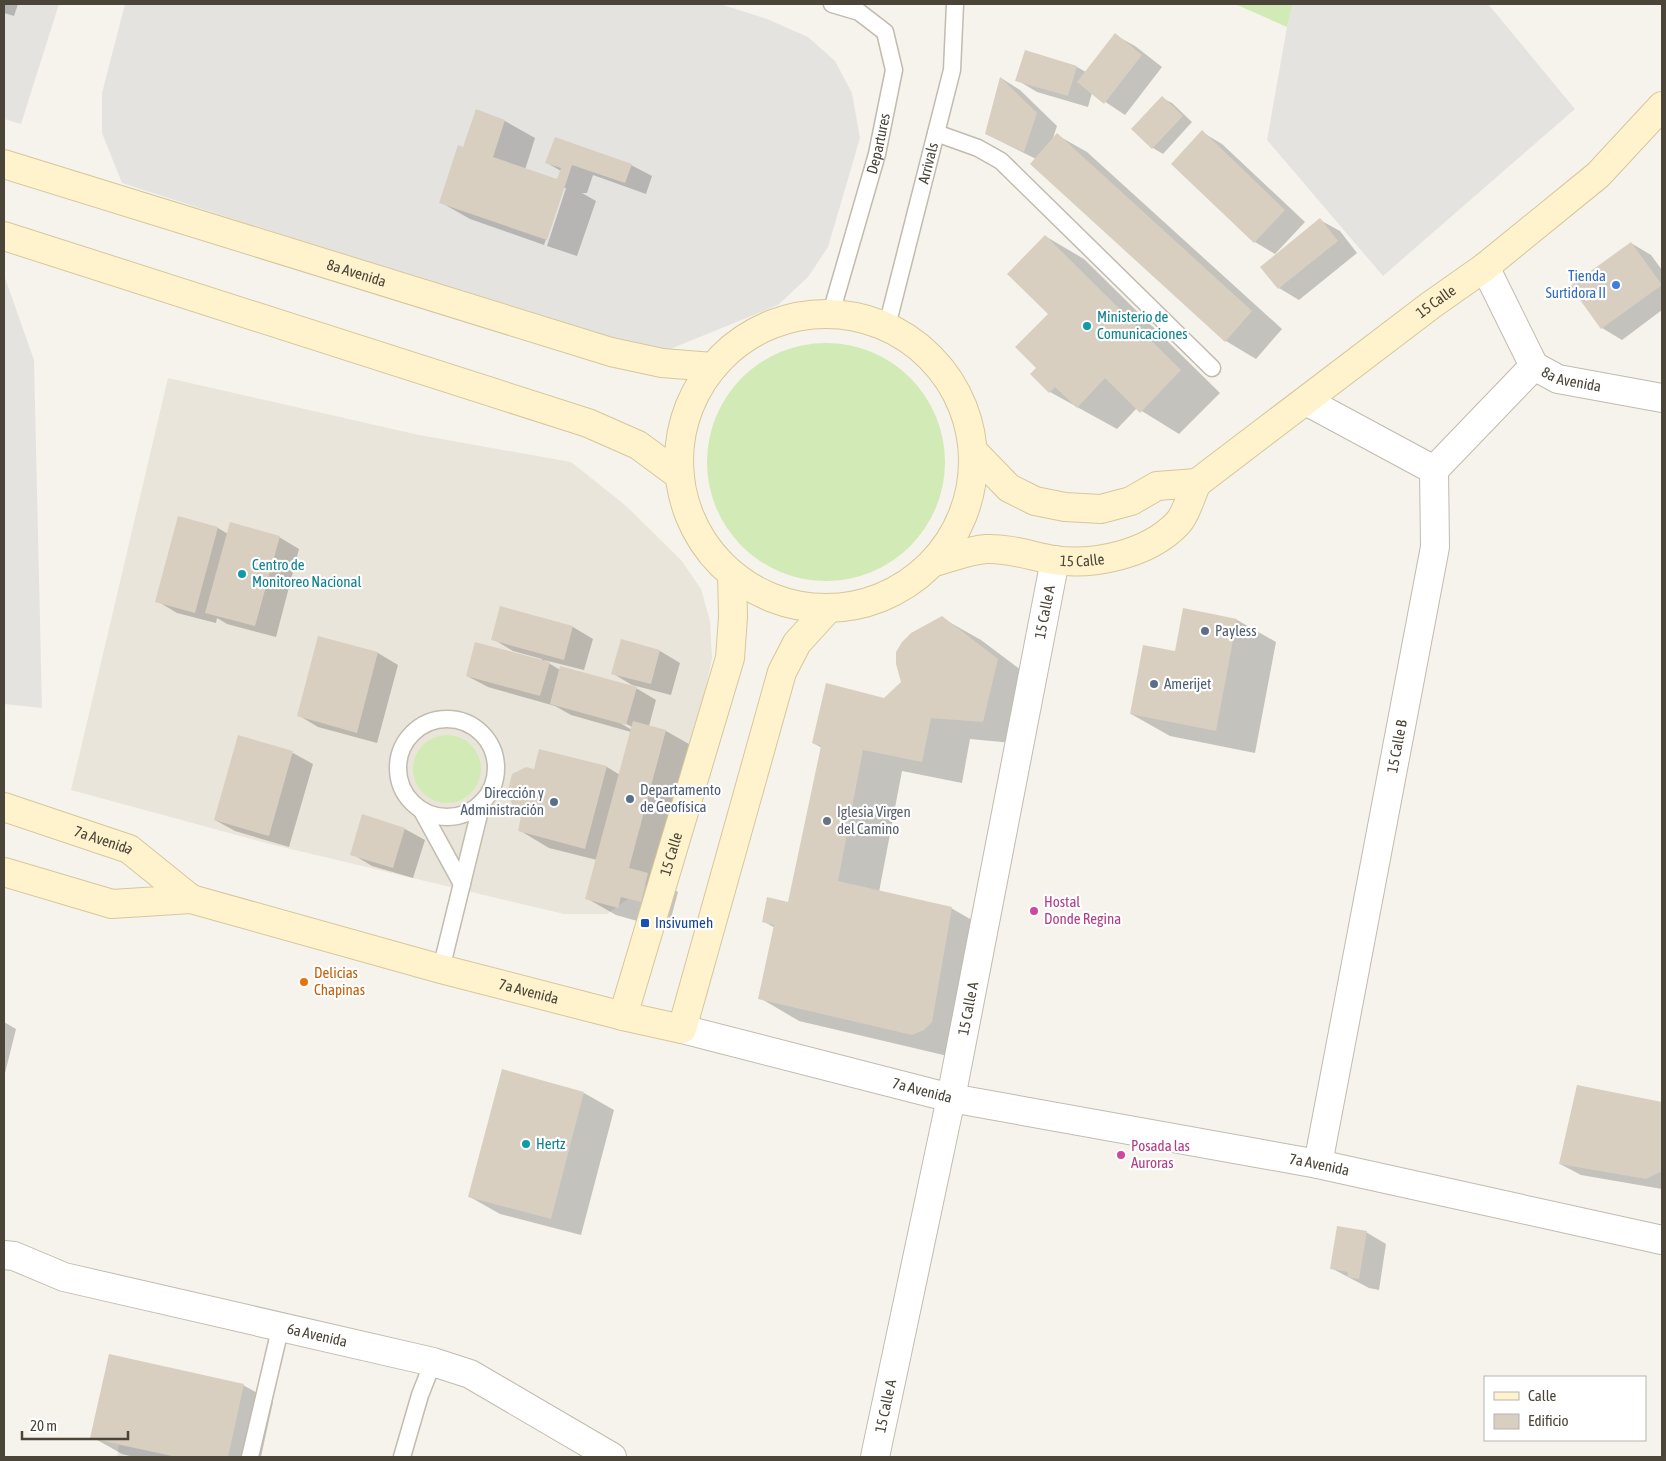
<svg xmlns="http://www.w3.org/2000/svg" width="1666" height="1461" viewBox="0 0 1666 1461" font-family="'Asap Condensed',sans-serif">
<rect width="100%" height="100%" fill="#f6f3ec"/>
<path fill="#eae5da" d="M168,378L419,435L571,462L625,505L681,560L701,589L710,621L712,658L696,735L654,880L607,914H564L270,844L71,790Z"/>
<path fill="#d2eab5" d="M1235,4H1293L1287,27Z
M707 462a119 119 0 1 1 238 0a119 119 0 1 1-238 0Z
M413 769a34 34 0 1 1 68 0a34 34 0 1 1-68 0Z"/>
<path fill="#e5e3e0" d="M4,4H59L21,124L4,119Z
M125,4H720L767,19L808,37L835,61L852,93L860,138L828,247L808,277L778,305L663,352L622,344L122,183L102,133V93Z
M1293,4H1488L1575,109L1383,276L1267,140L1287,27Z
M4,275L34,360L42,708L4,704Z
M119,1445H120L177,1457H117Z"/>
<path fill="#0003" fill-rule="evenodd" d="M4,4H18L14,16L4,13Z
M1115,35L1135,46L1162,67L1125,115L1092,93L1088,107L1037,92L1017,80L1077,67L1086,72Z
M1001,78L1020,90L1057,126L1052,141L1057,135L1087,152L1282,329L1256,359L1226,341L1031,164L1036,159L986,134Z
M1162,98L1172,103L1192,122L1163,154L1153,148L1132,129Z
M477,111L505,121L535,138L525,170L563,183L561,171L547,163L631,165L652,176L646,194L593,175L587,193H582L596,201L577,256L547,246L566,188H563L544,245L470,219L440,202L464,149Z
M1202,132L1222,144L1305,222L1275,254L1255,242L1172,164Z
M1320,220L1340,231L1357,253L1299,300L1279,288Z
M1045,236L1084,259L1220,393L1179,434L1137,408L1117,429L1050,392L1038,368L1050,314Z
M1631,243L1651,255L1662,270V310L1622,340L1602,328L1572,287Z
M179,518L218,528L228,534L279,537L299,549L276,637L227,624L217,618L216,623L177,613L157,601Z
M942,618L981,640L1037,682L1022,744L970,739L962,783L902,771L879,892L951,908L991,931L952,1057L799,1021L760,998L775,928L763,921L789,903L822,748L813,743L885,699L902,683Z
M1237,620L1276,642L1255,753L1170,736L1131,714L1176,653Z
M573,627L593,639L584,670L544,660L560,670L636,688L656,700L649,726L666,731L696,748L660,881L678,892L671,918L651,913L648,924L616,915L586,898L597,860L549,848L519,830L523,812L516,808L535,770L540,750L607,767L620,775L631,732L571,715L555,706L488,687L467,676L542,661V659L513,651L493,639ZM621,721L632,727V730L620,723Z
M319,637L378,653L398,665L377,743L318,727L298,715Z
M660,651L680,663L671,695L632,685L612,673Z
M293,753L313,764L289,847L235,831L215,820Z
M363,816L405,829L425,840L413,878L372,866L352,854Z
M4,1022L16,1029L4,1077Z
M1578,1087L1662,1103V1189L1581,1175L1560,1164Z
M584,1093L614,1110L581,1235L500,1214L470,1197Z
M1366,1232L1386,1244L1379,1290L1369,1288L1331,1268Z
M243,1385L273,1402L261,1457H134L122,1454L92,1437Z"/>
<path fill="#d8cfc1" d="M1115,33L1142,55L1104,104L1077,82Z
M1025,50L1077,66L1068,96L1015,81Z
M1000,77L1037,113L1024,152L985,134Z
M1162,96L1183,116L1152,149L1131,129Z
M476,109L505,120L493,157L557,179L561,168L545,163L555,137L632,164L625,183L572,165L547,240L439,203L458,145L463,147Z
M1202,130L1285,210L1254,243L1171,164Z
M1057,133L1252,311L1225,342L1030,164Z
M1320,218L1338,241L1278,289L1260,267Z
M1045,235L1181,370L1140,413L1105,378L1077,408L1055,387L1049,393L1030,374L1036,368L1015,347L1048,314L1007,274Z
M1631,242L1662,285L1601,329L1570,286Z
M178,516L218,527L195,613L155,602Z
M230,522L280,536L255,626L205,613Z
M500,606L573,626L564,660L491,640Z
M1183,608L1237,619L1216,731L1130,714L1143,645L1175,651Z
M942,616L998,659L983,722L931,718L922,762L863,750L838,881L952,907L932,1022L924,1030L912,1035L758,999L774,925L762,922L767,897L788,902L821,746L812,743L826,683L884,698L901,682L896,664V652L902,642L911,633Z
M318,636L378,652L357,733L297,716Z
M621,639L660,650L651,684L611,674Z
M475,642L550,662L540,696L466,676Z
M560,666L637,687L626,725L550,704Z
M633,721L666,730L629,868L648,873L641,902L621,897L618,908L585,899Z
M238,735L293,751L269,836L214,820Z
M539,749L607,766L585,849L518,831L522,811L515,809L507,795L512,774L526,767L534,769Z
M362,814L405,828L393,868L350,855Z
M502,1069L584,1092L551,1219L468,1197Z
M1577,1085L1662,1102V1171L1646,1179L1559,1164Z
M1337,1226L1367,1231L1359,1279L1347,1277L1348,1272L1330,1269Z
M109,1354L244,1384L228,1457H177L90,1438Z"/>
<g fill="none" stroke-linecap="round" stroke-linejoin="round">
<defs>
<g id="lane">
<path d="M936,133L978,148L1001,161L1212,368"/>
<path id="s1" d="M831,313L877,154L894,70L885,32L859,12L832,4"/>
<path id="s2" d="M887,326L952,70L955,4"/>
<circle cx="447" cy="768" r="49"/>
<path d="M422,811L462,884"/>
<path d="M441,969L482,802"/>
<path d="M250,1457L281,1325"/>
<path d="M402,1457L420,1395L433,1362"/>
</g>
<g id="street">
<path id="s3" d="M1485,267L1534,366L1558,379L1662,398"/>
<path d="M1306,401L1434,470"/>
<path d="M1434,470L1534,366"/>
<path id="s4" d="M682,1029L951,1098L1318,1164L1662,1240"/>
<path id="s5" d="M1318,1164L1435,547L1434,470"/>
<path id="s6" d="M4,1255L14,1256L64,1277L433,1362L470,1374L612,1457"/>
<path id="s7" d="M875,1457L951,1098L1055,560"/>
</g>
<g id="secondary">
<path id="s8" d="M4,164L611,352L662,363L713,367"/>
<path d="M4,236L588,423L638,445L680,476"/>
<circle cx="826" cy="461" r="147"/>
<path d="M973,451L1009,488L1035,501L1065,507L1101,509L1131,501L1157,486L1197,483"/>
<path id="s9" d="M934,562C951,558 969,550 986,549C1009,548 1031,556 1053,560C1094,566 1148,554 1177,524C1186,515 1191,495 1197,483L1431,305L1485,267L1598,175L1662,106"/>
<path id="s10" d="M4,807L129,849L191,899"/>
<path id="s11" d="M4,872L112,904L191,899L441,969L623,1016L682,1029L782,672L797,643L828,609"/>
<path id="s12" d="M623,1016L730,658L733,617L732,574"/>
</g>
</defs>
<use href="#lane" stroke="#c2bbae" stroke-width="19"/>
<use href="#street" stroke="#c2bbae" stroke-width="30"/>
<use href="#secondary" stroke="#d6c79b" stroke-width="30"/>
<use href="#lane" stroke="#fff" stroke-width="16"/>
<use href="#street" stroke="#fff" stroke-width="28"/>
<use href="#secondary" stroke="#fff3cd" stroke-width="28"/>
</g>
<circle fill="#3f7fe0" stroke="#fff" stroke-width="2" cx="1616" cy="285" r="5"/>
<g fill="#0f9aa8" stroke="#fff" stroke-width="2">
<circle cx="1087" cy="326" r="5"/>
<circle cx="242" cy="574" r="5"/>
<circle cx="526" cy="1144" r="5"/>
</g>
<g fill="#5c6f8a" stroke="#fff" stroke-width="2">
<circle cx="1205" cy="631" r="5"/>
<circle cx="1154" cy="684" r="5"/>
<circle cx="630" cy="799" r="5"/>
<circle cx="554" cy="802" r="5"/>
</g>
<circle fill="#6b7280" stroke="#fff" stroke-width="2" cx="827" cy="821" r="5"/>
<g fill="#d1479c" stroke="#fff" stroke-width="2">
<circle cx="1034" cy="911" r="5"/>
<circle cx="1121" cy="1155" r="5"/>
</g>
<rect fill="#1a4fb4" stroke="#fff" stroke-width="2" x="640" y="918" width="10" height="10" rx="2.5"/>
<circle fill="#e8710a" stroke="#fff" stroke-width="2" cx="304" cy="982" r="5"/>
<g text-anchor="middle" stroke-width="4.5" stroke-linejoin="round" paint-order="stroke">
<g font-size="15" fill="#4b4439" stroke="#fff">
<text dy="5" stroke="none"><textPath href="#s1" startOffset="176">Departures</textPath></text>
<text dy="5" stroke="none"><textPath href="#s2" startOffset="168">Arrivals</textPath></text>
<text dy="5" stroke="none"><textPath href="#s8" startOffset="369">8a Avenida</textPath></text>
<text dy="5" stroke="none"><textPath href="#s9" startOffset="601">15 Calle</textPath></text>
<text dy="5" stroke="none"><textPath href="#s3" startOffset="151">8a Avenida</textPath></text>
<text dy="5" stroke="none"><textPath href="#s9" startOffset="151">15 Calle</textPath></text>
<text dy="5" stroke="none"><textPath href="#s7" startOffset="862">15 Calle A</textPath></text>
<text dy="5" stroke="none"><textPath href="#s5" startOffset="425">15 Calle B</textPath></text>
<text dy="5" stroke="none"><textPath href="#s10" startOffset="105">7a Avenida</textPath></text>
<text dy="5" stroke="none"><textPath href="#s12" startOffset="169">15 Calle</textPath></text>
<text dy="5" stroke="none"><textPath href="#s11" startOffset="542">7a Avenida</textPath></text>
<text dy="5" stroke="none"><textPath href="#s7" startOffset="458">15 Calle A</textPath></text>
<text dy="5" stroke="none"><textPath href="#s4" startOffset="248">7a Avenida</textPath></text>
<text dy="5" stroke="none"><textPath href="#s4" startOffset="652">7a Avenida</textPath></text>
<text dy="5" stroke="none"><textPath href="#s6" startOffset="324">6a Avenida</textPath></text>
<text dy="5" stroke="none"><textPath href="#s7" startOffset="52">15 Calle A</textPath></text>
</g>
<g font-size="15" fill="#366cbe" stroke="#fff" text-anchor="end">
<text x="1606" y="281">Tienda<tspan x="1606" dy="17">Surtidora II</tspan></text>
</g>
<g font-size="15" fill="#0d838f" stroke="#fff" text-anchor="start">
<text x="1097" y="322">Ministerio de<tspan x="1097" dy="17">Comunicaciones</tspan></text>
<text x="252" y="570">Centro de<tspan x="252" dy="17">Monitoreo Nacional</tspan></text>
<text x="536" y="1149">Hertz</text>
</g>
<g font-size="15" fill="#4e5e75" stroke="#fff" text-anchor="start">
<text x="1215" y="636">Payless</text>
<text x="1164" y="689">Amerijet</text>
<text x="640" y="795">Departamento<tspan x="640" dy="17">de Geofísica</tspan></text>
<text x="544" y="798" text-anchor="end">Dirección y<tspan x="544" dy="17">Administración</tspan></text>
</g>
<g font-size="15" fill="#5b616d" stroke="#fff" text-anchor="start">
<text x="837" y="817">Iglesia Virgen<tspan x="837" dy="17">del Camino</tspan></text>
</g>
<g font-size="15" fill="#b23c85" stroke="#fff" text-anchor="start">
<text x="1044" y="907">Hostal<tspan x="1044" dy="17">Donde Regina</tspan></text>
<text x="1131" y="1151">Posada las<tspan x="1131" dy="17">Auroras</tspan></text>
</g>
<g font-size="15" fill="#164399" stroke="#fff" text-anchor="start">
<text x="655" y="928">Insivumeh</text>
</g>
<g font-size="15" fill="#c56008" stroke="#fff" text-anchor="start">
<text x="314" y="978">Delicias<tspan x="314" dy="17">Chapinas</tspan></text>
</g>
</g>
<rect width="1666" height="1461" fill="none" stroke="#4b4439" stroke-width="10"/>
<rect x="1484" y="1376" width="162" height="65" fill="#ffffff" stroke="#b7b4b0"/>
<rect x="1494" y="1392" width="25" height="8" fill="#fff3cd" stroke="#b7b4b0"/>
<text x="1528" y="1401" font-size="15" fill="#4b4439">Calle</text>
<rect x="1494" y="1414" width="25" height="15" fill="#d8cfc1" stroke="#b7b4b0"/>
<text x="1528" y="1426" font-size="15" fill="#4b4439">Edificio</text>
<path d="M22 1431v8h106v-8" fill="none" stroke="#4b4439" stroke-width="2.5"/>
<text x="30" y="1431" font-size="15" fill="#4b4439" stroke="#ffffff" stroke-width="4" paint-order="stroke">20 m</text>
</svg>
